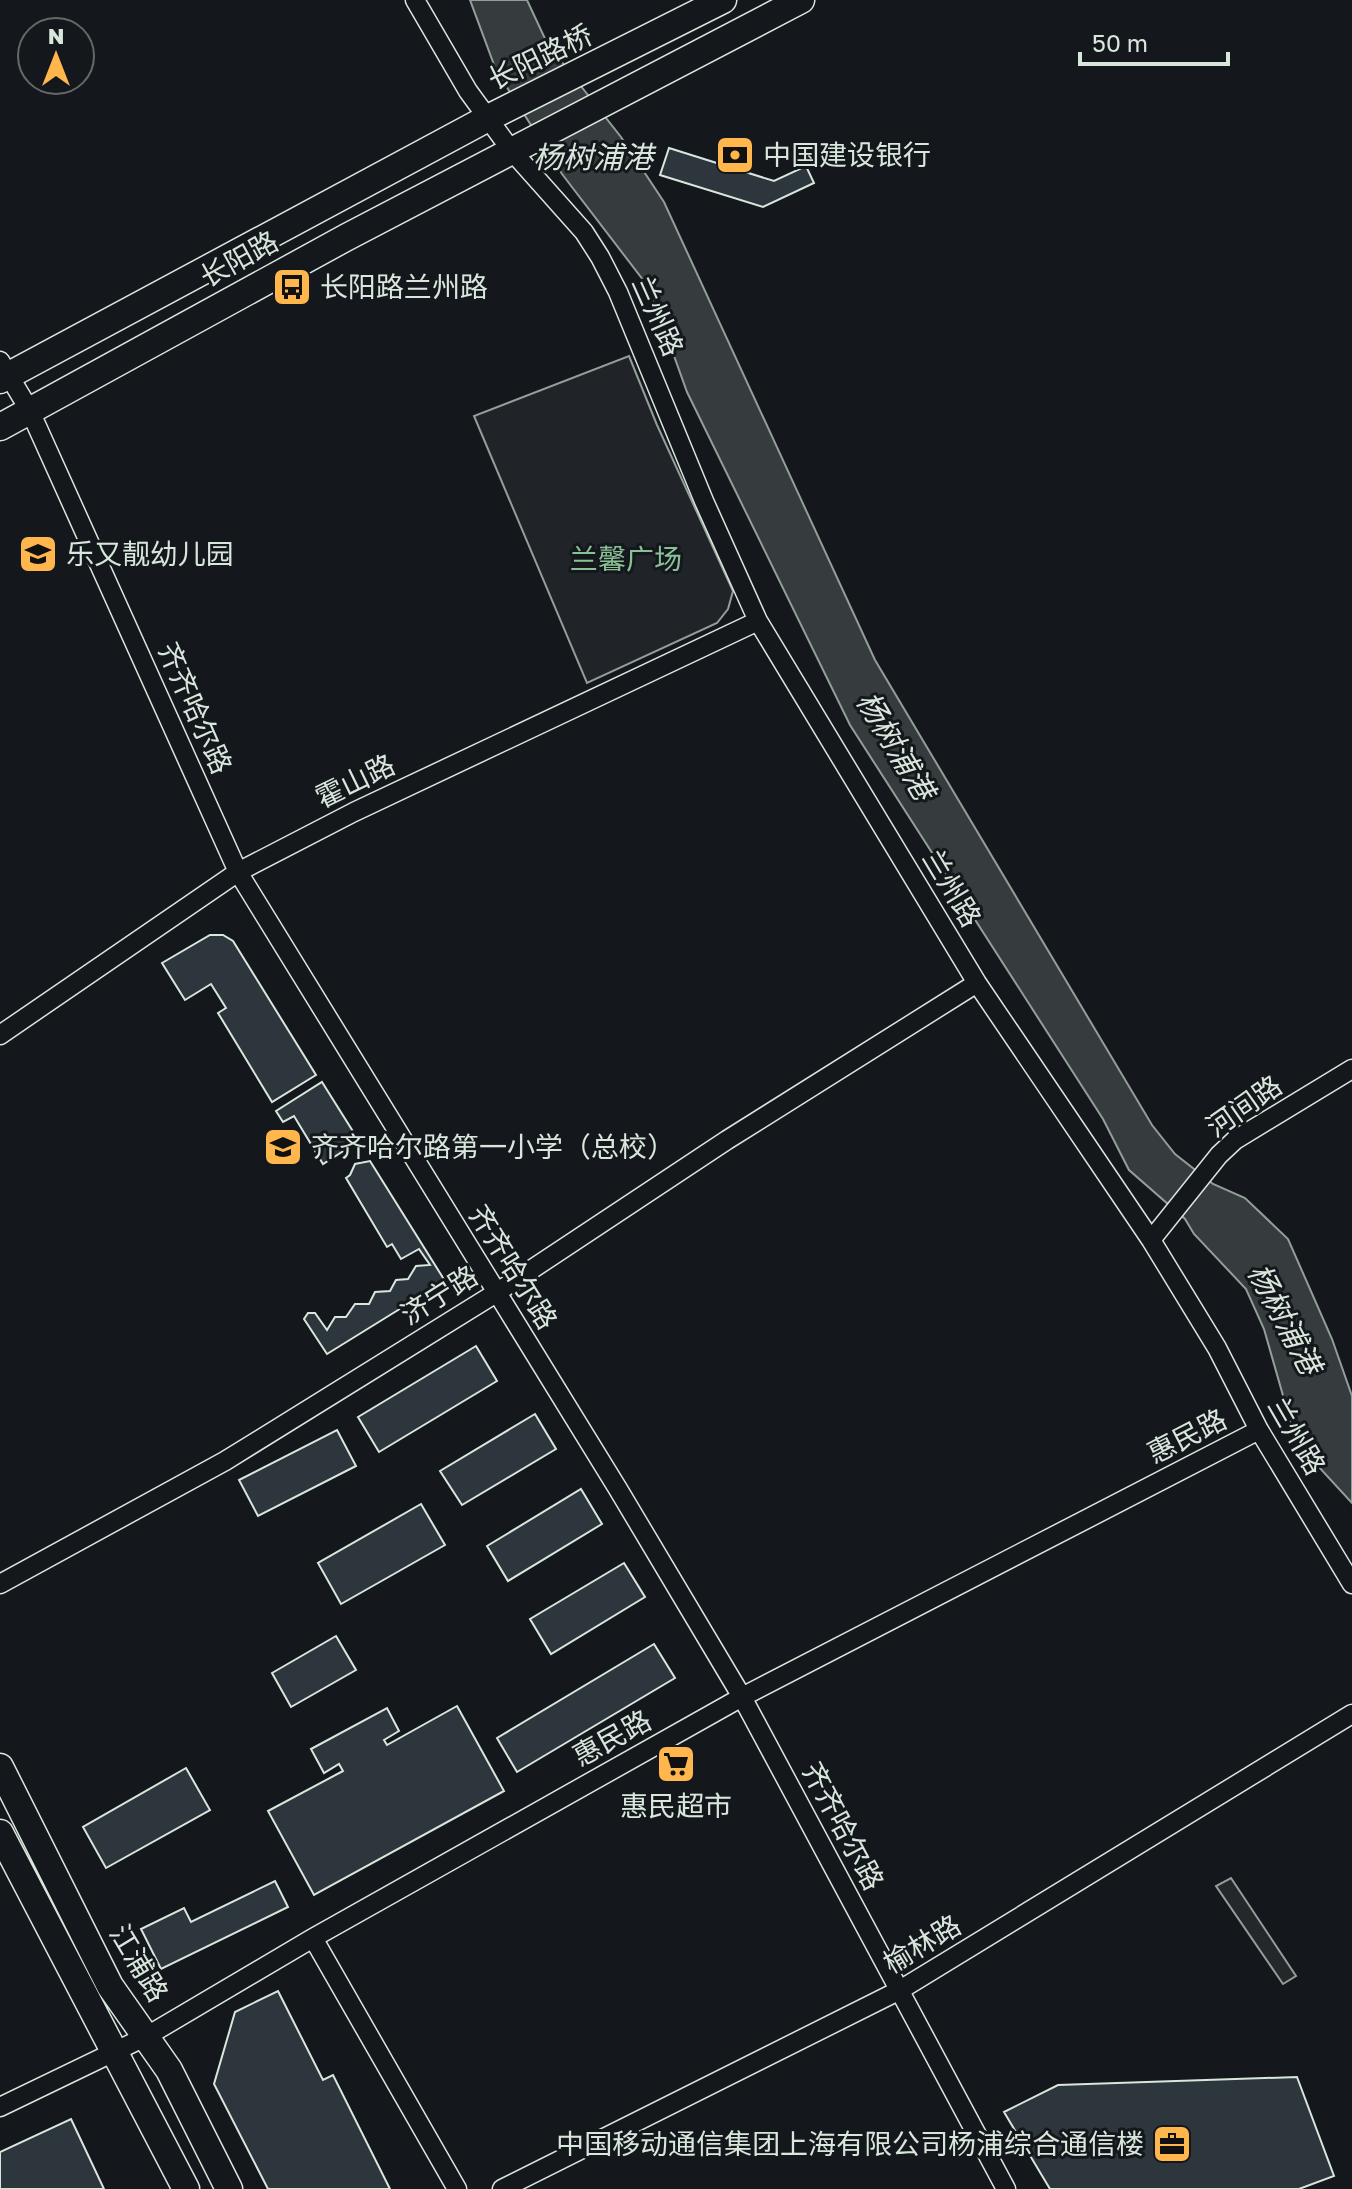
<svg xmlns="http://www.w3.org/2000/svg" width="1352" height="2189" viewBox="0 0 1352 2189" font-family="'Golos Text','Noto Sans SC',sans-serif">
<rect width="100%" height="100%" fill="#14181c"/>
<path fill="#202428" stroke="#939e99" stroke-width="2" d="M629,356L657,425L733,591L728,609L717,623L587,683L474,416Z"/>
<path fill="#24282b" stroke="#939e99" stroke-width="2" d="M1231,1878L1296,1976L1283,1984L1216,1886Z"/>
<path fill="#363b3e" stroke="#939e99" stroke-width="2" d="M470,0H527L547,43L621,137L664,202L875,660L1152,1125L1175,1154L1213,1184L1245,1198L1288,1239L1332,1339L1352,1396V1503L1316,1464L1292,1427L1264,1329L1246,1289L1194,1234L1185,1219L1129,1170L1103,1119L850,725L687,392L650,289L562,174L496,70Z"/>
<path fill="#2c363c" stroke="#d8e6dc" stroke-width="2" d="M669,148L774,181L806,166L814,183L763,207L660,175Z
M210,935H223L233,941L316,1075L272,1102L218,1013L226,1008L211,984L185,1000L162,963Z
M322,1082L359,1141L323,1164L294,1116L283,1122L276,1111Z
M370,1161L445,1281L327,1354L304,1319L308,1313H315L327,1330L335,1317H346L355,1304H369L375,1292L390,1291L396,1280L408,1279L416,1266L430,1265L419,1249L401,1259L392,1244L387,1247L346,1178L350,1175L355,1164Z
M476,1346L497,1381L379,1452L358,1417Z
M535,1414L556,1449L462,1505L440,1471Z
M337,1430L356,1466L258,1516L239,1480Z
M581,1489L602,1524L508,1581L487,1546Z
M421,1504L445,1545L341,1604L318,1563Z
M624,1563L645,1597L551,1654L530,1619Z
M336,1636L356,1670L291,1707L272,1673Z
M654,1644L675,1678L517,1772L497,1738Z
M457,1706L504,1791L314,1895L268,1811L343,1771L339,1764L324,1773L311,1749L387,1708L399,1731L384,1740L387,1745Z
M186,1768L210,1810L106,1868L83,1827Z
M275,1881L288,1907L161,1969L141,1929L184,1908L191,1922Z
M278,1991L323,2080L333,2075L390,2189H268L214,2084L235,2012Z
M1297,2077L1334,2176L1299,2189H1050L1004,2112L1058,2085Z
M71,2119L104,2189H0V2152Z"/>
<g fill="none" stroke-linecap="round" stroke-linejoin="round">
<defs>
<path id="street" d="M415,0L468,91L511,150L584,232L600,257L618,292L704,501L758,621L977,983L1151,1240L1217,1348L1259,1430L1352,1584
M0,361L30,411L238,872L618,1489L742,1697L1006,2189
M0,1035L238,872L354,812L758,621
M1151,1240L1219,1155L1235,1140L1352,1069
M0,1584L225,1461L496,1293L727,1140L977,983
M313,1938L457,2189
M0,2107L147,2036L313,1938L742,1697L1259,1430
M502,2189L900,1990L1352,1714"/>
<path id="secondary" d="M0,380L488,118L723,0
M0,427L347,237L801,0
M0,1767L110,1986L169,2070L229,2189
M0,1833L186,2189"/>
</defs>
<use href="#street" stroke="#d8e6dc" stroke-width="21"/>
<use href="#secondary" stroke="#d8e6dc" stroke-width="29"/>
<use href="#street" stroke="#14181c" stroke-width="18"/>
<use href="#secondary" stroke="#14181c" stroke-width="26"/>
</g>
<defs>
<symbol id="bank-square" viewBox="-11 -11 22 22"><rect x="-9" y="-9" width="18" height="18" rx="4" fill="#ffb74d" stroke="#14181c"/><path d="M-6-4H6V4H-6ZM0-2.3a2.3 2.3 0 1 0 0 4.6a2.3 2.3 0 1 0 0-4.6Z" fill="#111"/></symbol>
<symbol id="bus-square" viewBox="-11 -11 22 22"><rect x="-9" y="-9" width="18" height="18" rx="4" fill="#ffb74d" stroke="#14181c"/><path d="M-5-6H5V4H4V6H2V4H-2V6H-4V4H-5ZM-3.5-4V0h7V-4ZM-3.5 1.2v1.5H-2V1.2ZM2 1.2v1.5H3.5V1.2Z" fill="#111"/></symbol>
<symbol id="school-square" viewBox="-11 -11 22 22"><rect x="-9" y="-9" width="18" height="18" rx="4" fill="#ffb74d" stroke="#14181c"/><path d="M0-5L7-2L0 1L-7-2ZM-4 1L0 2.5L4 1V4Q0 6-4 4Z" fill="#111"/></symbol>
<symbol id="supermarket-square" viewBox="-11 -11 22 22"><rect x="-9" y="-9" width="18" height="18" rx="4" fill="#ffb74d" stroke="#14181c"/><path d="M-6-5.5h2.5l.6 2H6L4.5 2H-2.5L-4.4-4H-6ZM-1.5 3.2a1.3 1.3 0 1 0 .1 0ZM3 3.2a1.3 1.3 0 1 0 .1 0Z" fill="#111"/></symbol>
<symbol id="office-square" viewBox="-11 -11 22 22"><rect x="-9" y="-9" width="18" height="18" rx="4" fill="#ffb74d" stroke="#14181c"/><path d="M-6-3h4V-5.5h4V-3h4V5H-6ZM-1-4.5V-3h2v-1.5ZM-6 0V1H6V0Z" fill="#111"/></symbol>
</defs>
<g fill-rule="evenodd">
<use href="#bank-square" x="713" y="133" width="44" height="44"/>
<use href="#bus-square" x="270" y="265" width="44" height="44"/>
<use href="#school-square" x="16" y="532" width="44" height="44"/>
<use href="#school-square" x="261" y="1125" width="44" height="44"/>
<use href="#supermarket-square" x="654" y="1742" width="44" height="44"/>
<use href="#office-square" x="1150" y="2122" width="44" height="44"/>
</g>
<g text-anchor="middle" stroke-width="6" stroke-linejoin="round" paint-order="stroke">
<g font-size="28" fill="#d8e6dc" stroke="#14181c">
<text transform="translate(540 57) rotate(-26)" y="10">长阳路桥</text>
<text transform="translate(239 259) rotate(-29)" y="10">长阳路</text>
<text transform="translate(658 316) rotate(66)" y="10">兰州路</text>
<text transform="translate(195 708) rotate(66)" y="10">齐齐哈尔路</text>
<text transform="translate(355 781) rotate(-26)" y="10">霍山路</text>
<text transform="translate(952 888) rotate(59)" y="10">兰州路</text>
<text transform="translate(1244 1106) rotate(-35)" y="10">河间路</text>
<text transform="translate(513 1267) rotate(58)" y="10">齐齐哈尔路</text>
<text transform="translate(439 1295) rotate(-32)" y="10">济宁路</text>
<text transform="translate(1187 1436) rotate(-27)" y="10">惠民路</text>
<text transform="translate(1297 1436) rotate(60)" y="10">兰州路</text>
<text transform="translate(612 1738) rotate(-29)" y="10">惠民路</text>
<text transform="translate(843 1826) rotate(62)" y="10">齐齐哈尔路</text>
<text transform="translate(922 1944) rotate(-31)" y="10">榆林路</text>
<text transform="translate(139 1963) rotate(59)" y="10">江浦路</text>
</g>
<g font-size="28" fill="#d8e6dc" stroke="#14181c" text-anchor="start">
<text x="763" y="165">中国建设银行</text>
<text x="320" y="297">长阳路兰州路</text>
<text x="66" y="564">乐又靓幼儿园</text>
<text x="311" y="1157">齐齐哈尔路第一小学（总校）</text>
<text x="676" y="1816" text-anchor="middle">惠民超市</text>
<text x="1144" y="2154" text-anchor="end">中国移动通信集团上海有限公司杨浦综合通信楼</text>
</g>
<g font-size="28" fill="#8ac095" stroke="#14181c">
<text x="626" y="569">兰馨广场</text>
</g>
<g font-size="30" font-style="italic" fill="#d8e6dc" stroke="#14181c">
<text x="593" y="168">杨树浦港</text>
<text transform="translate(895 746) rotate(59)" y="10">杨树浦港</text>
<text transform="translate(1284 1319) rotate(62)" y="10">杨树浦港</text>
</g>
</g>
<g transform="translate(56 56)"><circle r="38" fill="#14181c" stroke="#626a69" stroke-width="2"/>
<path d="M0-6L14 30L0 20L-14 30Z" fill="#ffb74d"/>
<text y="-12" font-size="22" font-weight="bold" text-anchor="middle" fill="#d8e6dc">N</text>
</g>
<path d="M1080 52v12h148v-12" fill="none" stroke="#d8e6dc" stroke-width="4"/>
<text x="1092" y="52" font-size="24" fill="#d8e6dc" stroke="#14181c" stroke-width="6" paint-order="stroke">50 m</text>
</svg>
